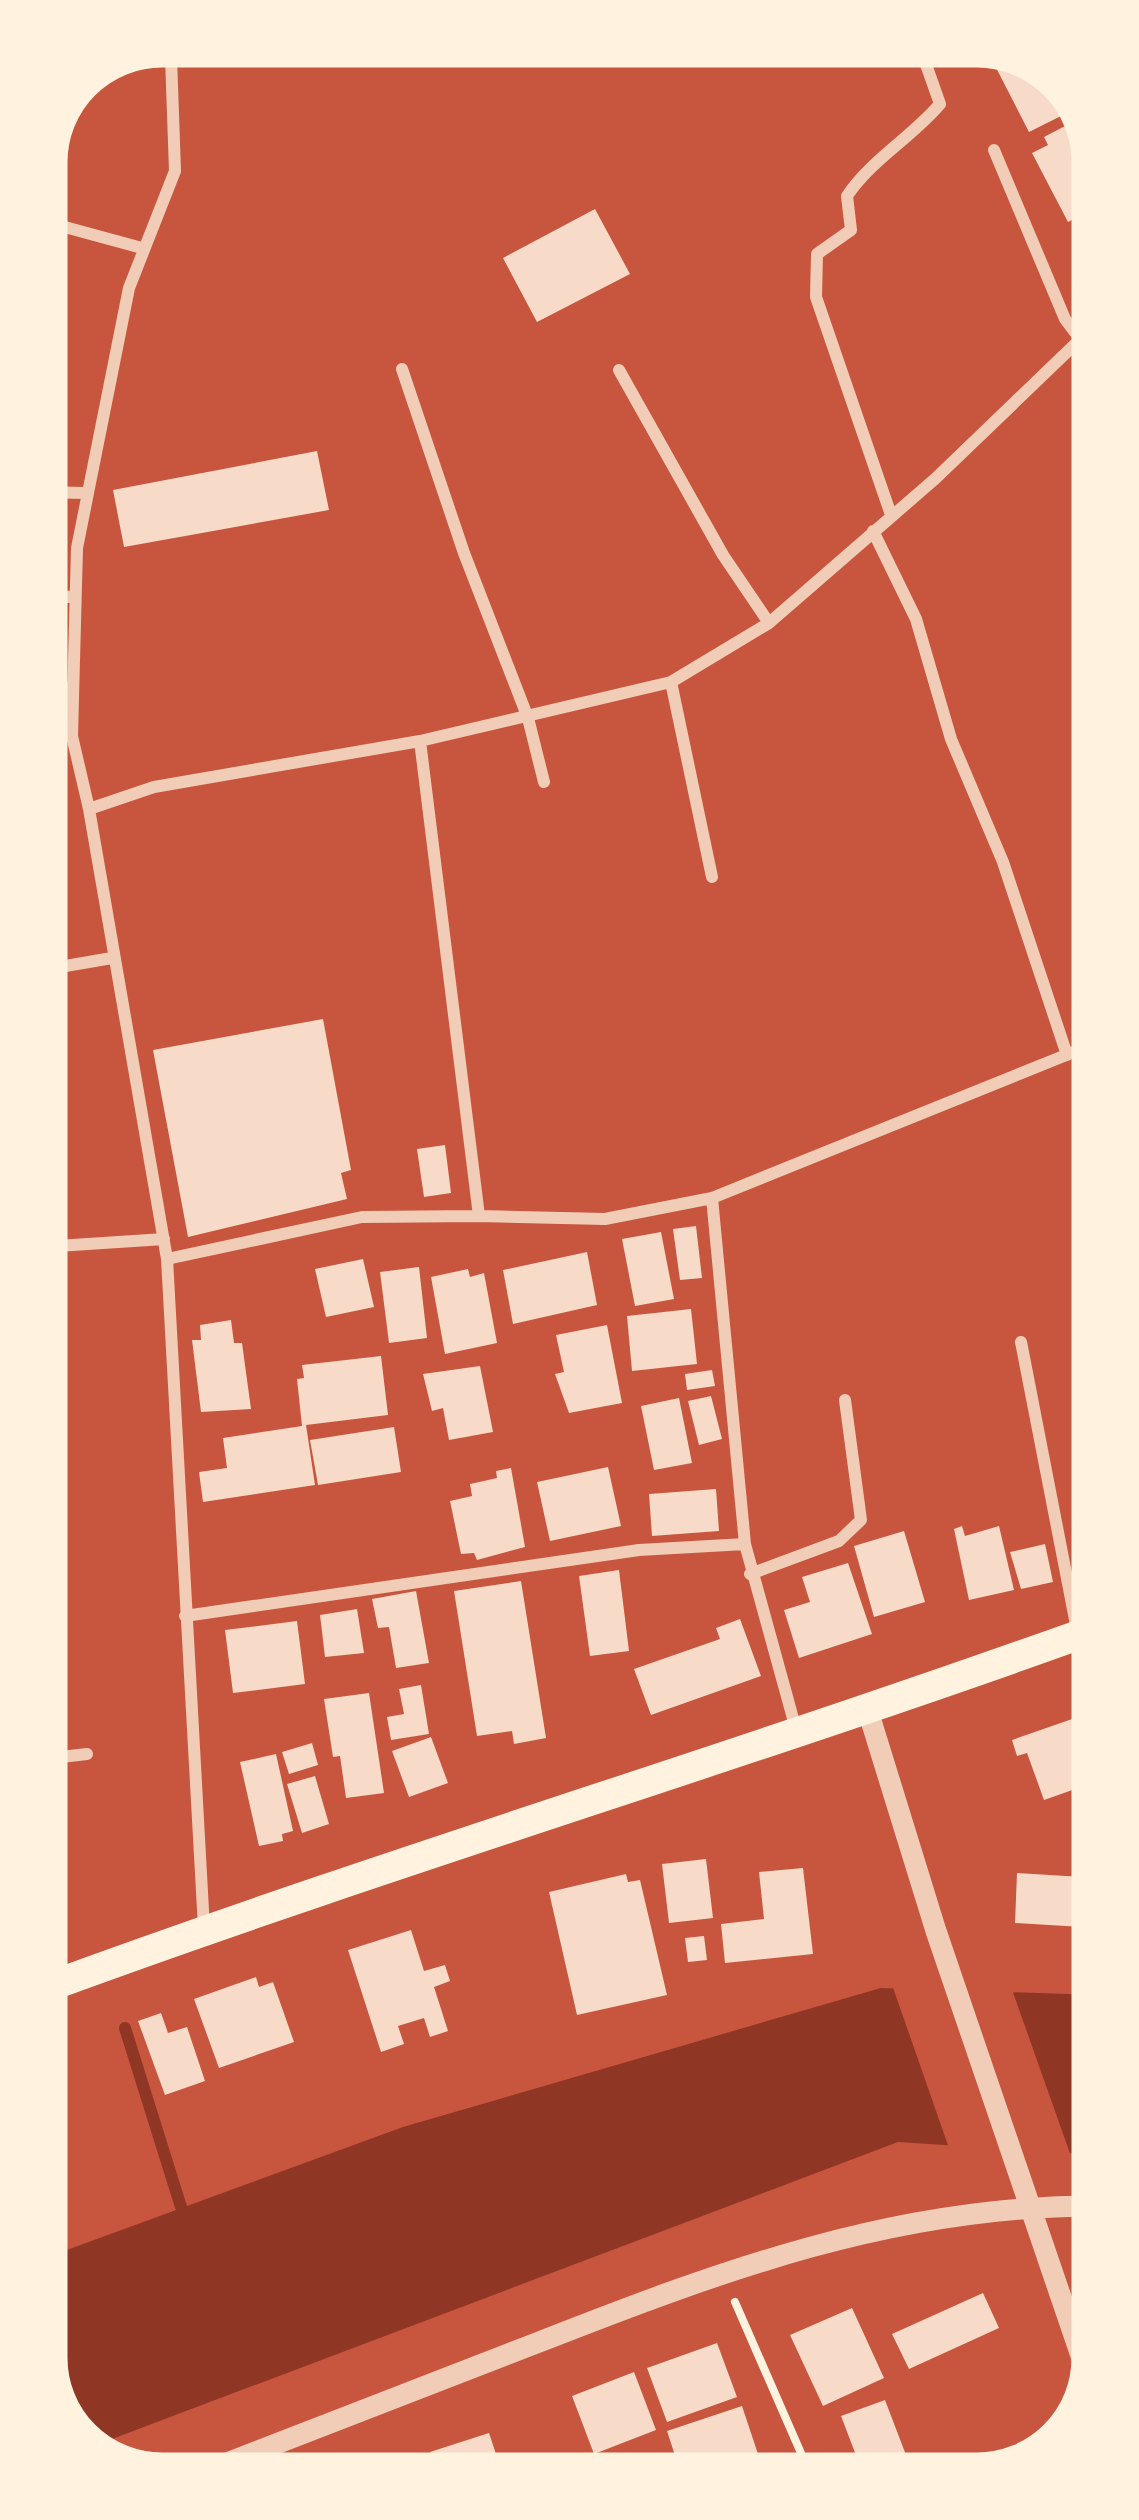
<svg xmlns="http://www.w3.org/2000/svg" width="1139" height="2520" viewBox="0 0 1139 2520" font-family="'DejaVu Sans',sans-serif">
<rect width="100%" height="100%" fill="#c8553d"/>
<path fill="#8f3625" d="M881,1988L1099,1995V2155L898,2142L83,2450L46,2398L45,2258L403,2127Z"/>
<path fill="#c8553d" d="M891,1982L1010,1984L1072,2159L950,2151Z"/>
<g fill="none" stroke-linecap="round" stroke-linejoin="round">
<path stroke="#8f3625" stroke-width="12" d="M125,2028L181,2207"/>
</g>
<path fill="#f7dbc8" d="M1010,48L1052,65L1077,108L1029,132L991,58Z
M1088,114L1093,122L1094,209L1068,222L1032,153L1048,145L1044,137Z
M595,209L630,274L537,322L503,258Z
M317,451L329,510L124,547L113,490Z
M323,1019L351,1170L341,1173L347,1199L188,1237L153,1050Z
M445,1145L451,1193L424,1197L417,1149Z
M696,1226L702,1278L680,1280L673,1229Z
M661,1232L674,1299L635,1306L622,1239Z
M587,1252L597,1305L513,1324L503,1270Z
M363,1259L374,1307L326,1317L315,1269Z
M419,1267L427,1338L389,1343L380,1272Z
M468,1269L470,1277L484,1273L497,1343L445,1354L431,1277Z
M691,1309L697,1364L632,1371L627,1316Z
M231,1320L234,1343H242L251,1409L201,1412L192,1340H201L200,1325Z
M607,1325L622,1403L569,1413L555,1374L564,1372L556,1335Z
M381,1356L388,1415L306,1425L315,1485L203,1502L199,1472L227,1468L223,1438L302,1426L297,1379L304,1378L302,1365Z
M480,1366L493,1432L449,1440L443,1408L432,1411L423,1374Z
M712,1370L715,1386L687,1390L685,1374Z
M711,1396L722,1439L699,1445L688,1401Z
M679,1398L692,1463L654,1470L641,1406Z
M394,1427L401,1472L318,1485L310,1440Z
M608,1467L621,1526L550,1541L537,1482Z
M511,1468L525,1547L477,1560L474,1553L461,1554L450,1501L472,1496L470,1484L497,1478L496,1471Z
M716,1489L719,1531L652,1536L649,1494Z
M962,1526L965,1536L999,1526L1014,1590L969,1600L954,1529Z
M904,1531L925,1602L874,1617L854,1546Z
M1045,1544L1053,1582L1021,1589L1010,1552Z
M848,1563L872,1634L799,1658L784,1610L810,1602L802,1577Z
M619,1570L629,1651L590,1656L579,1576Z
M521,1581L546,1738L514,1744L512,1731L477,1736L454,1591Z
M416,1591L429,1663L396,1668L389,1627L378,1628L372,1599Z
M357,1609L364,1653L325,1657L320,1615Z
M740,1619L761,1676L651,1715L634,1669L720,1639L716,1628Z
M297,1621L305,1684L233,1693L225,1630Z
M421,1685L429,1734L391,1740L387,1717L404,1714L399,1689Z
M369,1693L384,1793L346,1798L340,1756L333,1757L324,1699Z
M1098,1710V1781L1044,1800L1027,1753L1017,1756L1012,1740Z
M431,1737L448,1783L409,1797L392,1751Z
M312,1743L318,1765L289,1774L282,1752Z
M276,1754L293,1831L282,1834L283,1841L259,1846L240,1762Z
M315,1776L329,1824L302,1833L287,1784Z
M706,1859L713,1918L669,1923L662,1864Z
M803,1868L813,1954L725,1963L721,1924L764,1919L759,1872Z
M1017,1873L1099,1878V1928L1015,1923Z
M626,1874L628,1882L640,1880L667,1995L577,2015L549,1892Z
M411,1930L424,1971L445,1965L450,1981L434,1987L448,2031L430,2037L424,2018L398,2026L404,2044L381,2052L348,1950Z
M704,1936L707,1960L688,1962L685,1938Z
M256,1977L259,1987L273,1982L294,2042L219,2068L194,1999Z
M161,2013L168,2033L187,2027L205,2081L165,2095L138,2021Z
M983,2293L999,2328L909,2369L892,2334Z
M852,2308L884,2378L823,2406L790,2335Z
M717,2343L737,2397L667,2422L647,2368Z
M634,2372L656,2430L594,2454L572,2396Z
M885,2400L906,2455L862,2471L841,2416Z
M742,2406L761,2463L720,2476L682,2477L667,2431Z
M489,2433L504,2478L439,2479L430,2452Z"/>
<g fill="none" stroke-linecap="round" stroke-linejoin="round">
<path stroke="#fff3e0" stroke-width="8" d="M735,2302L811,2476"/>
<path stroke="#f1ccb7" stroke-width="12" d="M994,150L1065,319L1080,339
M39,220L142,248
M402,369L464,553L528,718L544,782
M619,370L723,555L769,623
M40,492L85,493
M891,515L816,297L817,254L851,230L847,196C872,159 911,138 940,104L917,39
M873,531L916,619L951,739L1003,862L1067,1055
M41,601L74,596
M671,682L712,877
M41,690L72,687
M420,741L479,1216L605,1219L712,1198L1096,1043
M89,809L72,736L77,548L129,288L175,171L171,57
M42,970L112,958
M1078,1051L1096,1132
M712,1198L745,1544L797,1733
M42,1247L164,1239
M167,1259L362,1217L479,1216
M1021,1342L1078,1635
M750,1574L839,1541L861,1520L845,1400
M185,1616L639,1550L745,1544
M44,1759L87,1754
M204,1928L167,1259L89,809L154,787L420,741L671,682L769,623L936,478L1094,326"/>
<path stroke="#f1ccb7" stroke-width="21" d="M868,1711L936,1931L1091,2385
M183,2480C300,2435 417,2389 534,2344C720,2271 896,2205 1100,2206"/>
<path stroke="#fff3e0" stroke-width="30" d="M45,1988C393,1860 749,1754 1098,1628"/>
</g>
<path d="M0 0H1139V2520H0ZM162 60H977A102 102 0 0 1 1079 162V2358A102 102 0 0 1 977 2460H162A102 102 0 0 1 60 2358V162A102 102 0 0 1 162 60Z" fill="#fff3e0" fill-rule="evenodd"/>
<path fill="none" stroke="#fff3e0" stroke-width="15" d="M162 60H977A102 102 0 0 1 1079 162V2358A102 102 0 0 1 977 2460H162A102 102 0 0 1 60 2358V162A102 102 0 0 1 162 60Z"/>
</svg>
